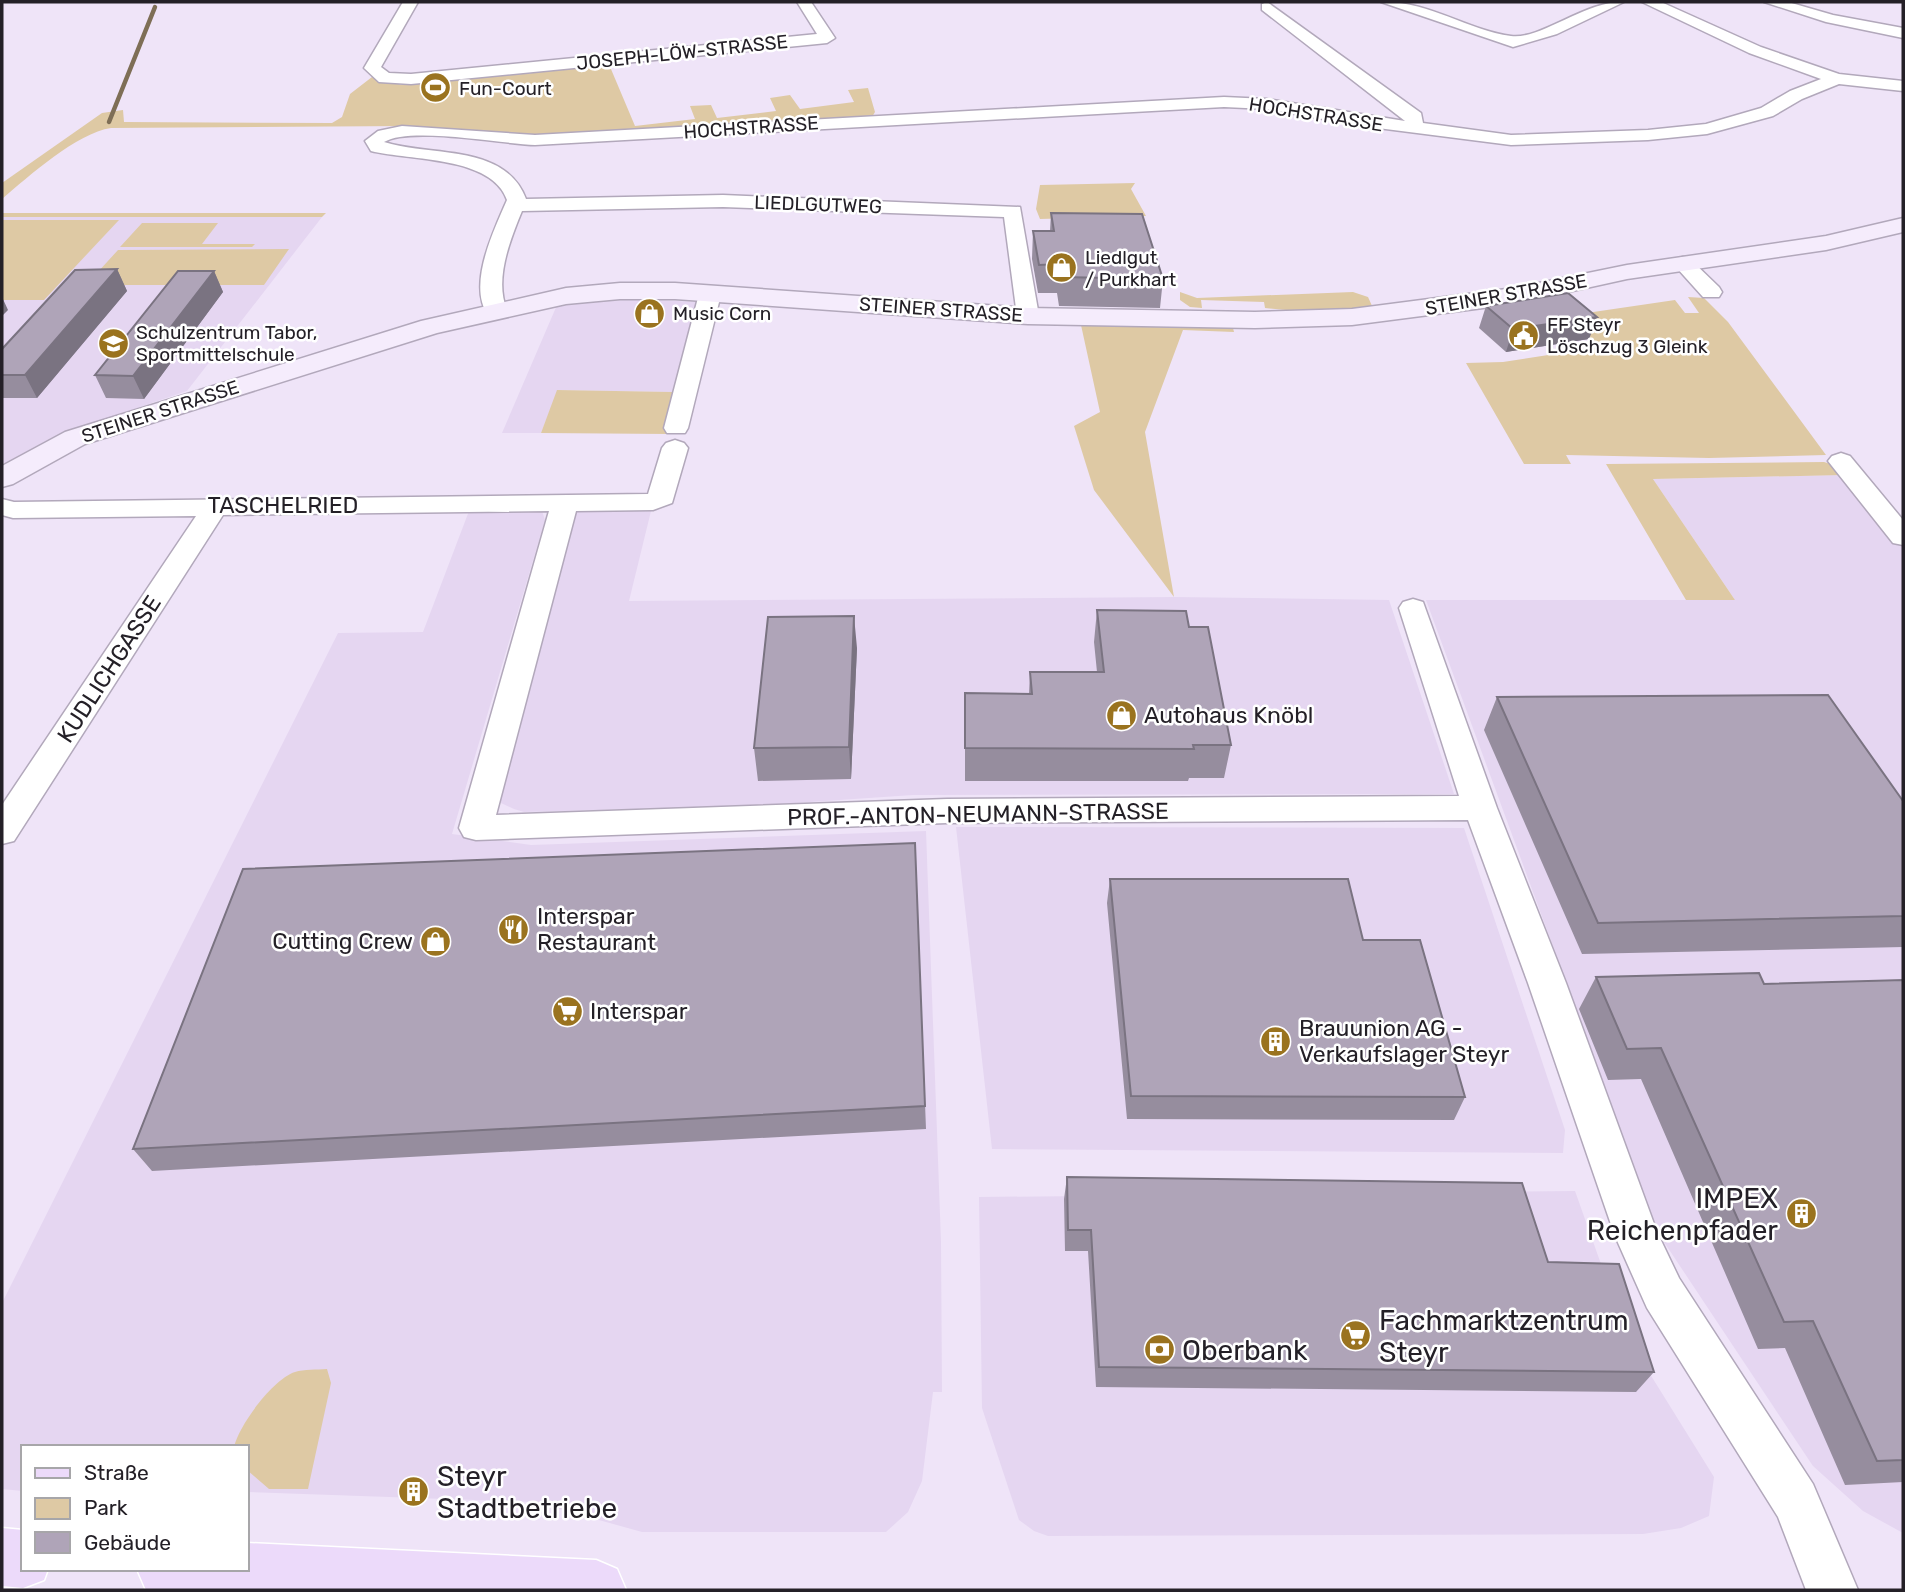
<svg xmlns="http://www.w3.org/2000/svg" width="1905" height="1592" viewBox="0 0 1905 1592" font-family="Rubik,sans-serif">
<rect width="100%" height="100%" fill="#efe4f8"/>
<path fill="#e5d6f1" d="M2,217H322L187,391L72,430L11,463H2Z
M611,298L699,302L673,392L558,390L541,433H502L557,305Z
M1844,475L1903,546V1533L1863,1511L1813,1466L1658,1233L1426,600H1735L1653,479Z
M469,511H542L545,520L452,834L531,845L926,831L941,1242L942,1392H933L922,1481L908,1512L886,1532H642L534,1502L247,1492V1447H23V1491L2,1489V1303L338,633L423,632Z
M575,511H651L629,601L1174,597L1389,600L1454,794L913,795L752,806L524,812L514,809L501,803L495,792Z
M956,827L1464,828L1565,1130L1563,1153L992,1149Z
M1575,1191L1627,1337L1714,1477L1709,1516L1681,1528L1643,1534L1048,1536L1034,1531L1019,1520L982,1408L979,1197Z"/>
<path fill="#dec9a4" d="M608,62L635,126L695,119L690,106L711,105L717,118L776,111L770,98L790,95L800,109L854,102L848,90L868,88L875,112L872,117L529,138L408,126L111,128C77,133 29,176 2,199V183L102,113L123,110L124,122L332,123L342,117L350,94L372,77L402,85L533,73L539,69Z
M1135,183L1131,189L1146,216L1040,219L1036,209L1040,185Z
M2,213H326L322,217H2Z
M2,220H119L44,300H2Z
M142,223H218L202,244H255L252,247H120Z
M289,249L264,285H86L118,250Z
M1180,292L1197,298L1353,292L1368,297L1373,308L1317,313L1265,308L1264,302L1201,300L1202,308L1190,307L1180,300Z
M1688,297L1704,298L1728,322L1826,455L1709,458L1566,455L1571,464H1524L1466,363L1503,362L1600,347L1566,316L1675,300L1685,313H1699Z
M699,302L703,303L669,434L541,433L557,390L673,392Z
M1081,325L1233,328L1234,332L1183,330L1145,432L1174,597L1094,490L1074,426L1100,412Z
M1824,462L1834,465L1844,475L1653,479L1735,600H1686L1606,464Z
M327,1369L331,1383L308,1489H269L247,1470V1447H234C239,1425 273,1379 295,1372C304,1369 317,1370 327,1369Z"/>
<g fill="none" stroke-linecap="round" stroke-linejoin="round">
<path stroke="#7e6e56" stroke-width="4.5" d="M109,122L155,7"/>
<defs>
<path id="street" d="M403,2H418L381,67L389,73L411,74L817,34L797,2H811L835,38L827,43L411,84L379,82L364,68Z
M1267,2L1421,113L1423,123L1511,135L1648,130L1706,124L1761,108L1790,91L1821,79L1749,53L1642,2H1661L1761,47L1839,74L1903,81V91L1839,84L1802,99L1773,116L1707,134L1648,140L1511,145L1362,126L1267,109L1224,107L535,145C502,144 410,126 384,142C431,157 505,143 526,199L723,195L1020,207L1039,316L1028,323L1017,316L1004,217L723,207L522,211C510,240 494,280 507,310L496,317L488,315C467,285 494,230 507,200C492,156 411,161 371,151L365,141L378,131L402,126L535,135L1224,97L1267,99L1405,121L1262,10V4Z
M1381,2C1427,0 1467,30 1511,36C1541,40 1586,0 1624,2L1557,34L1513,47Z
M1764,2H1788L1833,15L1903,28V38L1826,22Z
M1683,257L1690,259L1719,287L1722,292L1719,297H1703L1676,267L1672,263L1676,259Z
M710,287L721,294L688,428L685,433H667L664,428L699,294Z
M675,440L684,443L688,448L672,503L653,510L576,511L496,815L947,799L1459,796L1399,608L1403,602L1413,599L1423,602L1497,808L1566,983L1657,1232L1679,1278L1813,1484L1858,1590H1806L1778,1517L1647,1308L1615,1236L1528,983L1468,820L947,823L476,840L464,837L459,828L549,511L223,515L14,841L2,844V805L196,516L13,518L2,515V499L14,502L648,494L662,448L666,443Z
M1841,453L1850,456L1903,520V545L1893,543L1828,461L1832,456Z"/>
<path id="secondary" d="M1903,218V232L1826,250L1627,279L1514,304L1352,325L1255,328L1028,324L675,299H620L566,304L437,333L85,444L13,484L2,487V466L65,432L421,321L566,288L620,283H675L1028,308L1255,312L1352,309L1514,288L1627,265L1826,236Z"/>
<path id="primary" d="M2,1528L23,1530V1569H48L44,1580L23,1588L2,1586Z
M247,1543L596,1560L617,1569L626,1590H146L137,1569H247Z"/>
</defs>
<use href="#street" stroke="#b2a8bb" stroke-width="3"/>
<use href="#secondary" stroke="#b2a8bb" stroke-width="3"/>
<use href="#primary" stroke="#fff" stroke-width="3"/>
<use href="#street" fill="#fff" fill-rule="evenodd"/>
<use href="#secondary" fill="#f5ecfc" fill-rule="evenodd"/>
<use href="#primary" fill="#ecdafa" fill-rule="evenodd"/>
</g>
<path fill="#968d9e" d="M1051,213L1163,279L1160,308L1059,306L1057,293H1038L1032,259L1033,231H1050Z
M117,269L127,291L37,398H2V349Z
M214,271L223,292L144,399L106,398L95,375Z
M1486,306L1597,317L1589,339L1506,352L1479,328Z
M1097,610L1189,627L1231,745L1224,778H1189L1188,781H965V693L1029,694L1030,672H1097L1094,642Z
M857,648L851,779L758,781L754,748Z
M1497,697L1903,801V947L1582,954L1484,730Z
M915,843L926,1129L152,1171L133,1149Z
M1110,879L1363,940L1465,1097L1454,1120L1127,1119L1107,903Z
M1596,977L1764,984L1903,980V1482L1845,1485L1785,1348L1758,1349L1641,1079L1608,1080L1579,1009Z
M1067,1177L1548,1262L1654,1372L1636,1392L1096,1387L1088,1251H1065L1064,1199Z"/>
<path fill="#7a7381" d="M117,269L127,291L37,398L25,375Z
M214,271L223,292L144,399L133,376Z
M2,297L8,310L2,316Z
M1597,317L1589,339L1506,352L1513,329Z
M854,616L857,648L851,779L849,747Z"/>
<path fill="#afa4b8" stroke="#7a7381" stroke-width="2" d="M1051,213L1142,214L1163,279L1060,277L1059,264L1039,265L1033,231H1054Z
M117,269L25,375H2V349L75,270Z
M178,271H214L133,376L95,375Z
M1568,293L1597,317L1513,329L1486,306Z
M1097,610L1186,611L1189,627H1208L1231,745H1193L1194,749L965,748V693L1032,694L1030,672H1104Z
M854,616L849,747L754,748L768,617Z
M1828,695L1903,801V916L1598,923L1497,697Z
M915,843L925,1106L133,1149L243,869Z
M1110,879H1348L1363,940H1420L1465,1097L1131,1096Z
M1759,973L1764,984L1903,980V1460L1877,1461L1813,1321L1784,1322L1661,1048L1627,1049L1596,977Z
M1067,1177L1522,1183L1548,1262L1619,1264L1654,1372L1099,1367L1091,1230H1068Z"/>
<defs>
<symbol id="stadium-disc" viewBox="-11 -11 22 22"><circle r="9.5" fill="#9a731f" stroke="#fff"/><path d="M0-5a6.5 5 0 1 0 0 10a6.5 5 0 1 0 0-10ZM-3.5-1.8h7v3.6h-7Z" fill="#fff"/></symbol>
<symbol id="shop-disc" viewBox="-11 -11 22 22"><circle r="9.5" fill="#9a731f" stroke="#fff"/><path d="M-5-2.5h2.3a2.7 3.5 0 0 1 5.4 0H5L5.5 6h-11ZM-1.5-2.5h3a1.5 2.3 0 0 0-3 0Z" fill="#fff"/></symbol>
<symbol id="civic-disc" viewBox="-11 -11 22 22"><circle r="9.5" fill="#9a731f" stroke="#fff"/><path d="M-.6-6.5H3V-4.5H.6V-3L4-1V1h2V6H-6V1h2V-1L-.6-3ZM-1.2 2.5V6h2.4V2.5Z" fill="#fff"/></symbol>
<symbol id="school-disc" viewBox="-11 -11 22 22"><circle r="9.5" fill="#9a731f" stroke="#fff"/><path d="M0-5L7-2L0 1L-7-2ZM-4 1L0 2.5L4 1V4Q0 6-4 4Z" fill="#fff"/></symbol>
<symbol id="restaurant-disc" viewBox="-11 -11 22 22"><circle r="9.5" fill="#9a731f" stroke="#fff"/><path d="M-5-6h1v4h1v-4h1v4h1v-4h1v5L-1.5 .5V6h-2V.5L-5-1ZM5-6V6H3V1.5H1.5Q1.5-4 5-6Z" fill="#fff"/></symbol>
<symbol id="supermarket-disc" viewBox="-11 -11 22 22"><circle r="9.5" fill="#9a731f" stroke="#fff"/><path d="M-6-5.5h2.5l.6 2H6L4.5 2H-2.5L-4.4-4H-6ZM-1.5 3.2a1.3 1.3 0 1 0 .1 0ZM3 3.2a1.3 1.3 0 1 0 .1 0Z" fill="#fff"/></symbol>
<symbol id="building-disc" viewBox="-11 -11 22 22"><circle r="9.5" fill="#9a731f" stroke="#fff"/><path d="M-4-6H4V6H1V3H-1V6H-4ZM-2.5-4.3h1.7v1.8h-1.7ZM.8-4.3h1.7v1.8H.8ZM-2.5-1h1.7V.8h-1.7ZM.8-1h1.7V.8H.8Z" fill="#fff"/></symbol>
<symbol id="bank-disc" viewBox="-11 -11 22 22"><circle r="9.5" fill="#9a731f" stroke="#fff"/><path d="M-6-4H6V4H-6ZM0-2.3a2.3 2.3 0 1 0 0 4.6a2.3 2.3 0 1 0 0-4.6Z" fill="#fff"/></symbol>
</defs>
<g fill-rule="evenodd">
<use href="#stadium-disc" x="418" y="70" width="35" height="35"/>
<use href="#shop-disc" x="1044" y="250" width="35" height="35"/>
<use href="#shop-disc" x="632" y="296" width="35" height="35"/>
<use href="#civic-disc" x="1506" y="318" width="35" height="35"/>
<use href="#school-disc" x="96" y="326" width="35" height="35"/>
<use href="#shop-disc" x="1104" y="698" width="35" height="35"/>
<use href="#restaurant-disc" x="496" y="912" width="35" height="35"/>
<use href="#shop-disc" x="418" y="924" width="35" height="35"/>
<use href="#supermarket-disc" x="550" y="994" width="35" height="35"/>
<use href="#building-disc" x="1258" y="1024" width="35" height="35"/>
<use href="#building-disc" x="1784" y="1196" width="35" height="35"/>
<use href="#supermarket-disc" x="1338" y="1318" width="35" height="35"/>
<use href="#bank-disc" x="1142" y="1332" width="35" height="35"/>
<use href="#building-disc" x="396" y="1474" width="35" height="35"/>
</g>
<g text-anchor="middle" stroke-width="5" stroke-linejoin="round" paint-order="stroke">
<g font-size="19" fill="#242027" stroke="#fff">
<text transform="translate(682 52) rotate(-6)" y="7">JOSEPH-LÖW-STRASSE</text>
<text transform="translate(1316 114) rotate(9)" y="7">HOCHSTRASSE</text>
<text transform="translate(751 127) rotate(-4)" y="7">HOCHSTRASSE</text>
<text transform="translate(818 204) rotate(2)" y="7">LIEDLGUTWEG</text>
<text transform="translate(1506 294) rotate(-10)" y="7">STEINER STRASSE</text>
<text transform="translate(941 309) rotate(4)" y="7">STEINER STRASSE</text>
<text transform="translate(160 411) rotate(-18)" y="7">STEINER STRASSE</text>
</g>
<g font-size="19" fill="#242027" stroke="#fff" text-anchor="start">
<text x="459" y="95">Fun-Court</text>
<text x="1085" y="264">Liedlgut<tspan x="1085" dy="22">/ Purkhart</tspan></text>
<text x="673" y="320">Music Corn</text>
<text x="1547" y="331">FF Steyr<tspan x="1547" dy="22">Löschzug 3 Gleink</tspan></text>
<text x="136" y="339">Schulzentrum Tabor,<tspan x="136" dy="22">Sportmittelschule</tspan></text>
</g>
<g font-size="23" fill="#242027" stroke="#fff">
<text x="283" y="513">TASCHELRIED</text>
<text transform="translate(109 669) rotate(-57)" y="8">KUDLICHGASSE</text>
<text transform="translate(978 814) rotate(-1)" y="8">PROF.-ANTON-NEUMANN-STRASSE</text>
</g>
<g font-size="23" fill="#242027" stroke="#fff" text-anchor="start">
<text x="1144" y="723">Autohaus Knöbl</text>
<text x="537" y="924">Interspar<tspan x="537" dy="26">Restaurant</tspan></text>
<text x="413" y="949" text-anchor="end">Cutting Crew</text>
<text x="590" y="1019">Interspar</text>
<text x="1299" y="1036">Brauunion AG -<tspan x="1299" dy="26">Verkaufslager Steyr</tspan></text>
</g>
<g font-size="28" fill="#242027" stroke="#fff" text-anchor="start">
<text x="1778" y="1208" text-anchor="end">IMPEX<tspan x="1778" dy="32">Reichenpfader</tspan></text>
<text x="1379" y="1330">Fachmarktzentrum<tspan x="1379" dy="32">Steyr</tspan></text>
<text x="1182" y="1360">Oberbank</text>
<text x="437" y="1486">Steyr<tspan x="437" dy="32">Stadtbetriebe</tspan></text>
</g>
</g>
<rect width="1905" height="1592" fill="none" stroke="#242027" stroke-width="7"/>
<rect x="21" y="1445" width="228" height="126" fill="#ffffff" stroke="#a7a6a9" stroke-width="2"/>
<rect x="35" y="1468" width="35" height="10" fill="#ecdafa" stroke="#a7a6a9" stroke-width="2"/>
<text x="84" y="1480" font-size="21" fill="#242027">Straße</text>
<rect x="35" y="1498" width="35" height="21" fill="#dec9a4" stroke="#a7a6a9" stroke-width="2"/>
<text x="84" y="1515" font-size="21" fill="#242027">Park</text>
<rect x="35" y="1532" width="35" height="21" fill="#afa4b8" stroke="#a7a6a9" stroke-width="2"/>
<text x="84" y="1550" font-size="21" fill="#242027">Gebäude</text>
</svg>
